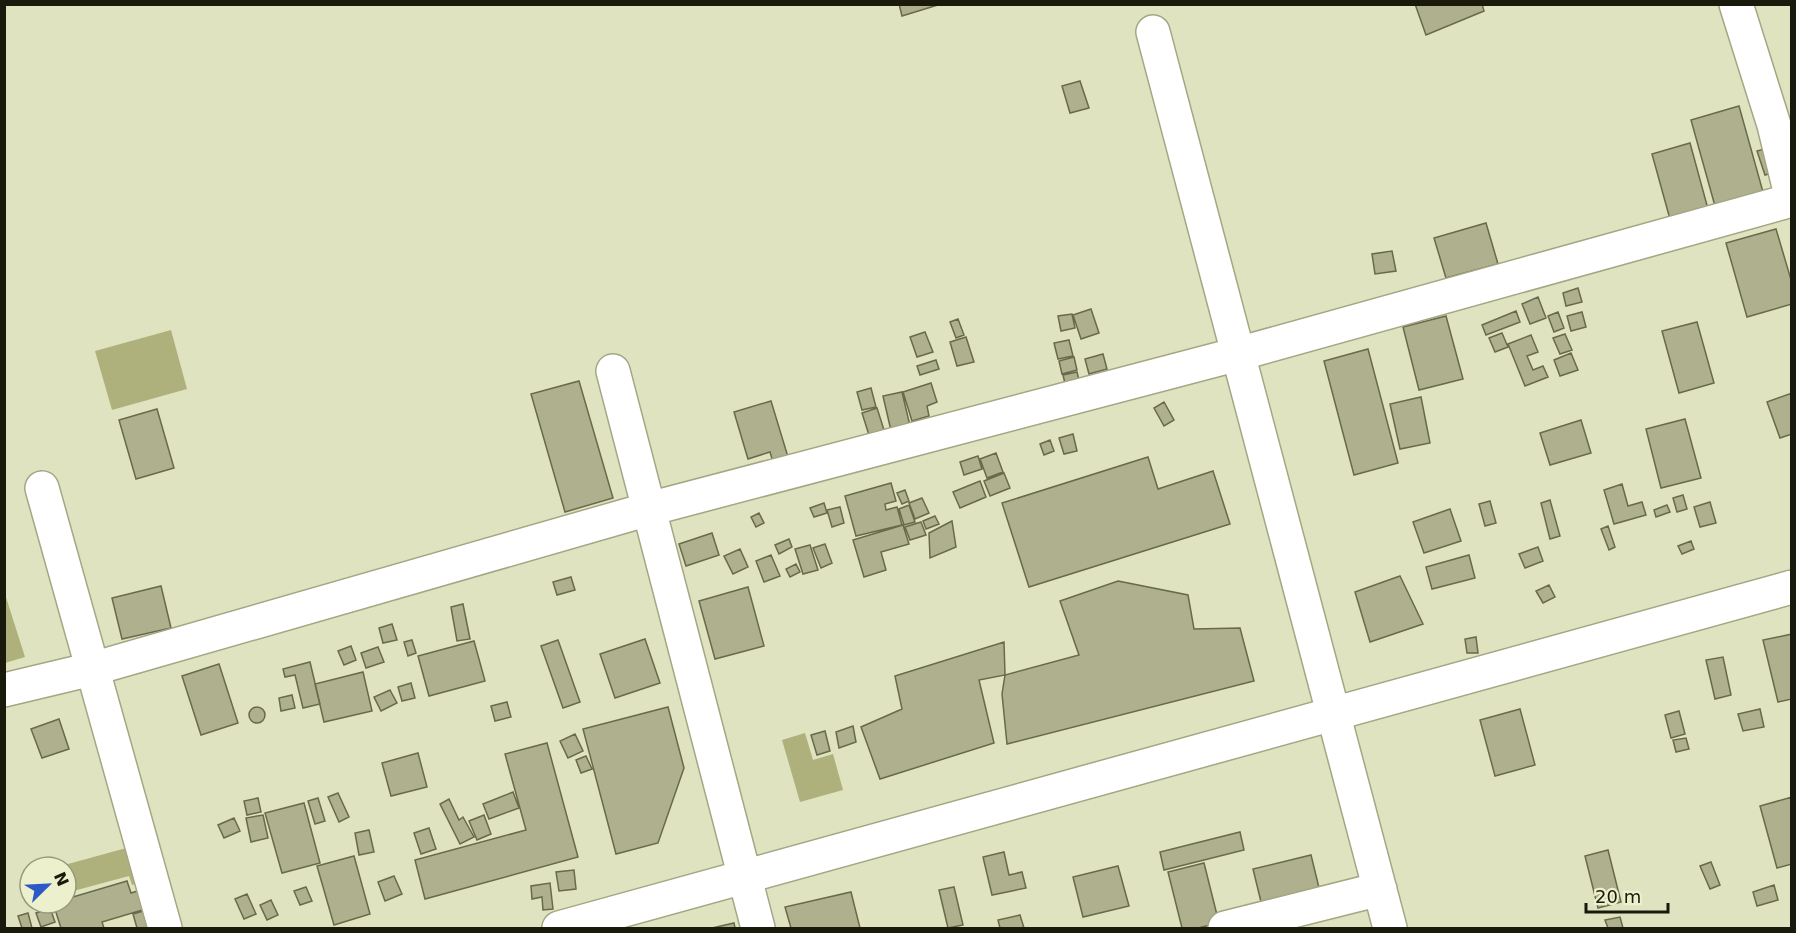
<svg xmlns="http://www.w3.org/2000/svg" width="1796" height="933" viewBox="0 0 1796 933" font-family="'DejaVu Sans',sans-serif">
<rect width="100%" height="100%" fill="#e0e3bf"/>
<path fill="#aeb17c" d="M171,330L187,389L112,410L95,351Z
M4,591L25,657L5,663H4Z
M805,733L813,760L833,754L843,790L800,802L782,740Z
M130,847L140,883L132,885L129,876L66,893V867H57Z"/>
<path fill="#aeb08e" stroke="#686a4a" stroke-width="1.5" d="M899,4H941L902,16Z
M1415,4H1482L1484,11L1426,35Z
M1080,81L1089,108L1070,113L1062,86Z
M1739,106L1763,192L1715,206L1691,120Z
M1690,143L1711,220L1673,230L1652,154Z
M1772,147L1779,171L1765,175L1757,151Z
M1486,223L1498,264L1446,278L1434,238Z
M1776,229L1792,283V304L1747,317L1726,243Z
M1392,251L1396,271L1375,274L1372,254Z
M1578,288L1582,302L1566,306L1563,293Z
M1538,297L1546,318L1530,324L1522,304Z
M1091,309L1099,333L1081,339L1073,315Z
M1516,311L1520,322L1486,335L1482,325Z
M1558,312L1564,328L1554,332L1548,316Z
M1582,312L1586,327L1571,331L1567,316Z
M1072,314L1075,328L1061,331L1058,316Z
M1446,316L1463,379L1419,390L1403,327Z
M958,319L964,335L956,338L950,322Z
M1697,322L1714,383L1679,393L1662,331Z
M925,332L933,352L917,357L910,337Z
M1502,333L1508,347L1495,352L1489,338Z
M1565,334L1572,350L1560,354L1553,338Z
M1531,335L1538,352L1527,356L1533,370L1543,366L1548,377L1525,386L1508,344Z
M966,337L974,362L957,366L950,342Z
M1069,340L1073,356L1058,359L1054,343Z
M1368,349L1398,463L1354,475L1324,361Z
M1571,353L1578,370L1560,376L1554,360Z
M1103,354L1107,369L1089,374L1085,359Z
M1074,357L1077,370L1062,374L1059,361Z
M936,360L939,369L920,375L917,366Z
M1077,372L1081,388L1067,392L1063,375Z
M579,381L613,498L565,512L531,394Z
M931,383L937,402L927,406L929,416L912,421L903,392Z
M871,388L876,407L862,410L857,392Z
M902,392L911,430L892,435L883,396Z
M1792,393V434L1780,438L1767,402Z
M1421,397L1430,443L1400,449L1390,404Z
M771,401L788,457L773,462L770,452L748,459L734,412Z
M1164,402L1174,420L1164,426L1154,408Z
M877,408L884,430L869,435L862,413Z
M157,409L174,468L136,479L119,420Z
M1685,419L1701,478L1661,488L1646,429Z
M1581,420L1591,453L1550,465L1540,433Z
M1073,434L1077,451L1064,454L1059,438Z
M1050,440L1054,451L1044,455L1040,444Z
M996,453L1003,472L987,478L980,459Z
M978,456L982,469L964,475L960,462Z
M1148,457L1158,489L1213,471L1230,524L1029,587L1002,503Z
M1004,473L1010,488L990,496L984,481Z
M980,481L986,497L960,508L953,492Z
M891,483L896,501L885,504L886,510L897,507L902,525L856,536L845,496Z
M1622,484L1628,506L1642,502L1646,515L1614,524L1604,490Z
M905,490L909,501L902,504L897,493Z
M1683,495L1687,509L1677,512L1673,498Z
M922,498L929,513L915,519L909,503Z
M1550,500L1560,536L1550,539L1541,503Z
M1490,501L1496,523L1485,526L1479,504Z
M1710,502L1716,523L1700,527L1694,507Z
M824,503L827,513L814,517L810,508Z
M909,505L915,522L904,525L899,509Z
M1667,505L1670,512L1656,517L1654,510Z
M840,507L844,523L832,527L827,510Z
M1450,509L1461,541L1424,553L1413,522Z
M759,513L764,523L756,527L751,517Z
M935,516L939,524L926,529L923,521Z
M952,521L956,547L930,558L929,533Z
M921,522L926,535L910,540L905,527Z
M903,525L909,544L881,552L886,570L864,577L853,540Z
M1608,526L1615,547L1609,550L1601,529Z
M712,533L719,555L686,566L679,544Z
M789,539L792,547L779,554L775,545Z
M1691,541L1694,549L1682,554L1678,546Z
M825,544L832,563L821,568L813,548Z
M810,545L818,570L803,574L795,549Z
M1538,547L1543,561L1525,568L1519,554Z
M740,549L748,567L733,574L724,556Z
M771,555L780,576L764,582L756,561Z
M1469,555L1475,578L1432,589L1426,567Z
M796,564L800,572L790,577L786,569Z
M1400,576L1423,624L1370,642L1355,592Z
M571,577L575,590L557,595L553,582Z
M1118,581L1188,595L1194,629L1240,628L1254,681L1007,744L1002,694L1005,675L1079,655L1060,601Z
M1549,585L1555,597L1543,603L1536,591Z
M161,586L171,628L122,639L112,598Z
M748,587L764,646L715,659L699,601Z
M463,604L470,639L457,641L451,607Z
M392,624L397,640L383,643L379,628Z
M1792,634V699L1778,702L1763,640Z
M1476,637L1478,653H1467L1465,639Z
M645,639L660,683L615,698L600,654Z
M412,640L416,653L408,656L404,642Z
M558,640L580,702L563,708L541,646Z
M474,641L485,681L429,696L418,656Z
M1004,642L1005,675L979,680L994,743L880,779L861,727L902,709L895,676Z
M351,646L356,660L344,665L338,651Z
M378,647L384,662L366,668L361,653Z
M1723,657L1731,695L1715,699L1706,660Z
M310,662L320,704L303,708L295,675L285,677L283,669Z
M219,664L238,723L201,735L182,676Z
M363,672L372,711L324,722L315,684Z
M411,683L415,698L402,701L398,687Z
M390,690L397,703L381,711L374,697Z
M292,695L295,708L281,711L279,698Z
M507,702L511,717L495,721L491,706Z
M249 715a8 8 0 1 1 16 0a8 8 0 1 1-16 0Z
M668,707L684,768L658,843L616,854L583,729Z
M1520,709L1535,765L1495,776L1480,720Z
M1760,709L1764,727L1743,731L1738,714Z
M1679,711L1685,734L1671,738L1665,715Z
M59,719L69,749L42,758L31,729Z
M853,726L856,742L839,748L836,732Z
M825,731L830,751L817,755L811,735Z
M575,734L583,751L568,758L560,741Z
M1686,738L1689,749L1676,752L1673,740Z
M547,743L578,857L425,899L415,860L526,830L505,754Z
M418,753L427,787L391,796L382,763Z
M586,756L592,769L581,773L576,760Z
M513,792L519,808L489,819L483,804Z
M338,793L349,817L339,822L328,797Z
M1792,797V864L1777,868L1760,806Z
M258,798L261,812L247,815L244,801Z
M318,798L325,821L315,824L308,801Z
M449,799L459,820L463,817L474,837L460,844L440,804Z
M304,803L320,863L282,873L265,813Z
M263,815L268,838L251,842L246,818Z
M484,815L491,834L477,840L469,821Z
M234,818L240,831L224,838L218,825Z
M429,828L436,849L421,854L414,833Z
M369,830L374,852L359,855L355,833Z
M1240,832L1244,850L1164,870L1160,852Z
M1608,850L1621,902L1598,908L1585,856Z
M1004,852L1009,875L1022,872L1026,888L992,895L983,857Z
M1311,855L1322,900L1264,914L1253,869Z
M354,856L370,914L334,925L317,866Z
M1711,862L1720,885L1710,889L1700,866Z
M1204,863L1219,923L1198,928H1182L1168,872Z
M1118,866L1129,906L1083,917L1073,877Z
M574,870L576,889L559,891L556,872Z
M394,876L402,894L385,901L378,882Z
M127,881L131,893L144,889L149,908L102,922L104,928H61L53,903H66V899Z
M550,883L553,909L543,910L542,897L532,899L531,886Z
M1774,885L1778,900L1757,906L1753,892Z
M306,887L312,901L300,905L294,891Z
M954,887L963,925L948,928L939,890Z
M851,892L860,928H791L785,907Z
M247,894L256,914L244,919L235,899Z
M271,900L278,915L267,920L260,905Z
M50,908L55,922L41,927L36,913Z
M147,910L150,928H137L133,914Z
M28,913L32,928H22L18,916Z
M1020,915L1024,928H1000L998,920Z
M1620,917L1623,928H1608L1605,920Z
M734,923L735,928H712Z"/>
<g fill="none" stroke-linecap="round" stroke-linejoin="round">
<defs>
<path id="minor" d="M1736,4L1774,125L1792,199
M1153,32L1390,928
M613,371L758,928
M42,488L165,928
M4,690L92,669L649,509L1238,354L1792,200
M559,928L1792,587
M1225,928L1380,889"/>
</defs>
<use href="#minor" stroke="#a4a684" stroke-width="36"/>
<use href="#minor" stroke="#fff" stroke-width="33"/>
</g>
<rect width="1796" height="933" fill="none" stroke="#19190c" stroke-width="12"/>
<g transform="translate(48 885) rotate(66)"><circle r="28" fill="#edf0cc" stroke="#989a7f" stroke-width="1.5"/>
<path d="M0-4.5L10 22L0 15L-10 22Z" fill="#2b59c8"/>
<text y="-9" font-size="16" font-weight="bold" text-anchor="middle" fill="#19190c">N</text>
</g>
<path d="M1586 903v9h82v-9" fill="none" stroke="#19190c" stroke-width="3"/>
<text x="1595" y="903" font-size="18" fill="#19190c" stroke="#edf0cc" stroke-width="4.5" paint-order="stroke">20 m</text>
</svg>
